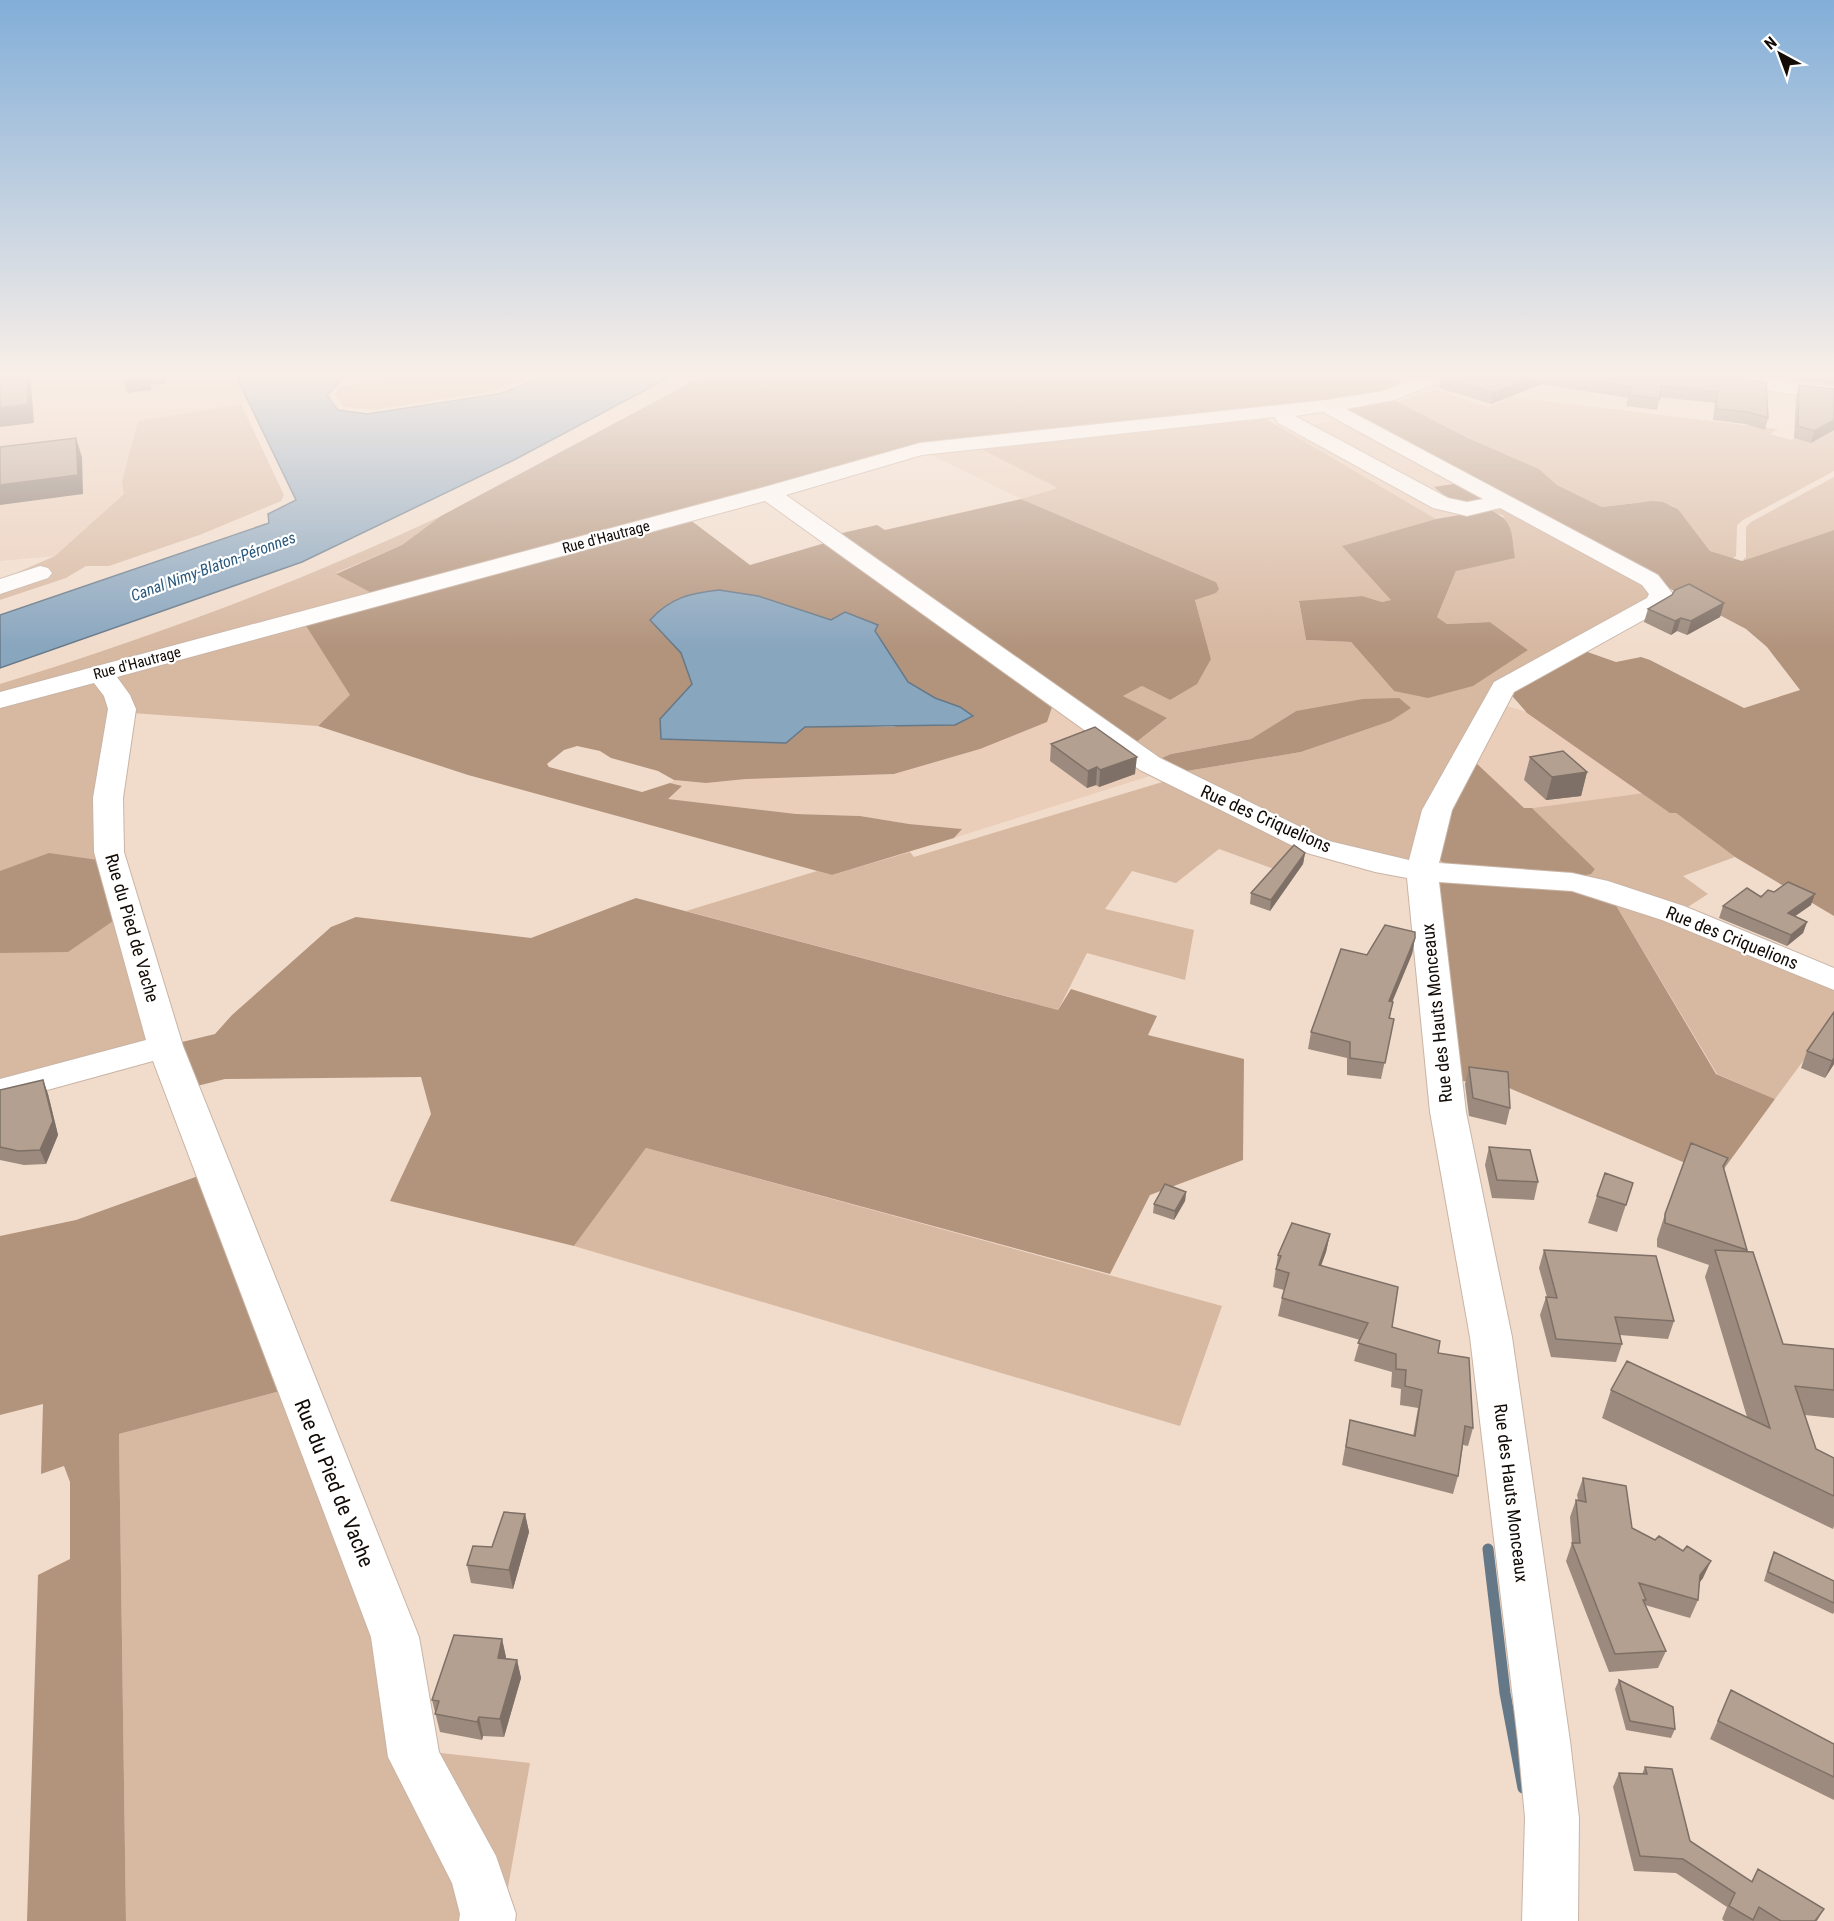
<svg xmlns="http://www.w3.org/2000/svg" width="1834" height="1921" viewBox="0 0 1834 1921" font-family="'Roboto Condensed',sans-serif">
<rect width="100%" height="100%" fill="#f1dccc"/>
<path fill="#eaceba" d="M0,378H237L249,403L138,421L125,494L55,556L0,561Z
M1350,418L1517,508L1436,519L1285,430Z
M973,445L1059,488L1021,499L923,451Z
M1053,704L1156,774L954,838L961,829L909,824L860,816L796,814L667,799L681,787L670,783L674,780L706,783L746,779L895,774L980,749L1046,722Z
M1500,704L1527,712L1644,793L1524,809L1474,761Z"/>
<path fill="#d7b8a1" d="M392,378H526L494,391L372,410L344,407L335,395L339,388Z
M1436,390L1488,407L1511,397L1778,429L1770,434L1791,440L1829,419L1834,420V471L1743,520L1737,525L1736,556L1732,559L1710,551L1678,509L1671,505L1642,502L1602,507L1557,485L1539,469L1470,439L1398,402Z
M241,404L284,495L281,501L202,534L109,566H86L66,578L0,600V580L55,556L124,494L122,482L138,421Z
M1266,419L1436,519L1343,546L1392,600L1382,602L1361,596L1299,602L1306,640L1351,642L1394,691L1528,650L1490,622L1447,624L1437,617L1456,571L1504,516L1490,510L1512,509L1632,574L1655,596L1502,679L1414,857L1408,861L1338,848L1181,772L1301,752L1391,721L1410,708L1296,711L1251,739L1171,754L1157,760L1134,744L1166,719L1123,696L1142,686L1170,700L1211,659L1195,600L1216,582L1021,499L1058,488L973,445Z
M1834,477V530L1742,561L1746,557V527L1751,522Z
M441,516L402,545L336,573L384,599L351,695L318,726L132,713L108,708L101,762L153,1041L0,1084V684C150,638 298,583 441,516Z
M1169,780L1303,845L1274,869L1219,849L1176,883L1132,871L1105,909L1194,930L1185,980L1087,953L1058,1010L686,911L817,871L832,875L910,852L914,857Z
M1644,793L1670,812L1676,813L1735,857L1683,876L1708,894L1680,912L1568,878L1595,869L1532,808Z
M1611,897L1834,986V1019L1775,1099L1717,1074Z
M646,1148L1222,1306L1180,1426L574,1246Z
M284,1390L471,1913L469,1921H126L119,1434Z
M423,1751L530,1763L502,1921Z"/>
<path fill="#b2947d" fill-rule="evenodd" d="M699,378H1393L1407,385L1382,394L1470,439L1539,469L1557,485L1602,507L1652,501L1663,502L1678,509L1710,551L1742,561L1834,530V916L1735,857L1676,813H1670L1527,713L1507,690L1579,649L1616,662L1641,657L1650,660L1744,708L1800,690L1767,647L1746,629L1326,406L934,447L685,516L750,565L842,538L838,534L877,525L885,530L1021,499L1216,582L1219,589L1216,593L1195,600L1211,659L1197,684L1170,700L1142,686L1123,696L1167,718L1134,744L1053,704L1047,722L980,749L894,774L746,779L706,783L674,780L658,771L611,758L600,751L577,746L564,750L547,764L549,767L642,792L670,783L682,786L668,799L796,814L860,816L909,824L962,829L954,838L832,875L468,775L318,726L350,695L303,621L383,599L336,574L402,545L441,516ZM719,590L757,596L832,620L877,626L874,631L908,682L935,698L960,707L893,727H805L785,743L660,719L692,684L681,653Z
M1460,483L1481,495L1483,499C1468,511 1446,498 1434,487Z
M1490,510C1515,521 1511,534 1515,558L1456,571L1437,617L1447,624L1490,622L1528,650L1473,686L1428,698L1394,691L1351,642L1306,640L1299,601L1362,596L1382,602L1391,600L1342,546L1436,519Z
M1399,698L1411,708L1391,721L1301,752L1181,772L1157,760L1171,754L1251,739L1296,711L1363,699Z
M1474,761L1524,808H1532L1595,869L1591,874C1551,882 1473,878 1436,859V852L1455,801Z
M49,853L98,860L116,919L68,952L0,953V871Z
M1434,880L1572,885L1611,897L1716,1074L1775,1099L1718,1177L1502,1085L1453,1080Z
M636,898L1058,1010L1071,989L1157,1016L1148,1035L1244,1059L1243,1160L1150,1195L1110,1274L646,1148L574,1246L390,1201L431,1114L421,1077L225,1079L193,1087L178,1043L215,1034L232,1015L331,927L356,917L531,938Z
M201,1175L284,1390L119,1434L126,1921H27L38,1575L70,1559V1482L64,1466L41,1474L43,1404L0,1415V1236L76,1220Z"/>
<path fill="#89a6bf" stroke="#657888" stroke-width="1.5" d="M237,378H344L327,395L338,410L367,414L492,395L506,392L537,378H668L514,460L302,562L0,668V615L269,523L268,514L296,500Z
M719,590L758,596L831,620L845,612L878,625L875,631L908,682L935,698L960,707L973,716L955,725L805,727L786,743L661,739L660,719L692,684L681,653L650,620C670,598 690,593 719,590Z"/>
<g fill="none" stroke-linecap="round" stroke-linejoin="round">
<path stroke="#657888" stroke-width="11" d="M1488,1549L1505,1693L1523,1788"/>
<defs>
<path id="minor" d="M1414,378H1441L1439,382L1394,400L1346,409L1658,575L1673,594L1667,607L1514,692L1452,810L1439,863L1572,873L1608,881L1684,906L1834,968V990L1662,920L1572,891L1439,882L1466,1112L1512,1337L1570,1741L1579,1818L1578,1921H1522L1525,1818L1518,1741L1470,1337L1430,1112L1407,878L1375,872L1307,853L1140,770L765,501L117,677L130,695L136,709L123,798L124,852L183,1046L419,1637L439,1752L496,1856L516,1914L515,1921H459L460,1914L452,1883L388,1757L371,1637L153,1061L0,1103V1079L146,1040L94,852L93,798L108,709L104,696L94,683L0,708V692L761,488L920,443L1326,400L1383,391ZM1323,412L1483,499L1467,502L1448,498L1295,416ZM1275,417L1278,423L1433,508L1467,516L1500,508L1642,585L1649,594L1647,598L1494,682L1422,810L1409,860L1329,841L1160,758L786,495L922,455Z
M1702,378H1762L1834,387V399L1711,384Z
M40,566L48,568L52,573L48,578L0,594V579Z"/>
</defs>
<use href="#minor" stroke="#c9b4a5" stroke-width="2"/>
<use href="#minor" fill="#fff" fill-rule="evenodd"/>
</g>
<path fill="#9b8a7d" d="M1441,378H1738L1768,418L1765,430L1745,424L1713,420L1715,403L1660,397L1657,410L1626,406L1628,398L1542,384L1491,404L1439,388Z
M1796,378H1834V385L1796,380Z
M1799,385L1834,389V430L1811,443L1794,438L1796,397Z
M1724,603L1720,617L1687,635L1677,631L1671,635L1644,622L1648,609Z
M1051,744L1135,774L1099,787L1096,785L1087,788L1050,761Z
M1530,757L1587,772L1581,796L1546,800L1524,780Z
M1305,853L1303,864L1270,911L1250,904L1251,893Z
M1774,892L1811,905L1795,916L1807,922L1803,933L1787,946L1719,918L1723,906Z
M1415,938L1412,954L1392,1002L1390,1018L1394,1019L1381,1079L1347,1075V1058L1308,1049L1311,1032L1367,955Z
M1834,1012V1064L1825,1078L1801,1068L1807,1051Z
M1469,1067L1510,1108L1506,1125L1469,1116L1465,1084Z
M43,1080L48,1094L58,1135L46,1164L24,1165L0,1160V1090Z
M1489,1147L1538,1182L1534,1200L1492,1198L1485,1165Z
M1728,1158L1724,1169L1747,1250V1252L1783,1344L1834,1349V1418L1805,1415L1816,1449L1834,1458V1526L1833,1529L1602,1418L1611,1390L1747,1417L1705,1277L1709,1265L1657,1247V1239L1665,1214Z
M1633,1183L1617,1232L1588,1223L1597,1196Z
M1186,1192L1185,1201L1174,1220L1153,1213L1154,1204Z
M1330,1234L1326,1252L1321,1265L1392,1327L1438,1353L1473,1428L1468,1446L1463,1445L1458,1476L1453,1494L1342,1465L1350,1420L1413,1436L1418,1408L1400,1405L1401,1389L1391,1387L1392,1372L1354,1361L1360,1340L1278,1316L1282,1298L1284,1290L1273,1287L1278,1255Z
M1544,1250L1674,1321L1668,1339L1620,1335L1622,1344L1616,1362L1551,1357L1540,1315L1546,1297H1547L1539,1268Z
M1583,1478L1632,1528L1703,1578L1699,1583L1698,1600L1690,1618L1645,1605L1666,1651L1658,1668L1609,1672L1566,1561L1572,1543L1570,1517L1576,1500H1578L1577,1495Z
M525,1514L529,1532L513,1589L471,1583L467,1565L492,1547Z
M1774,1552L1834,1581V1612L1833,1614L1764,1581L1770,1561Z
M502,1639L506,1658L517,1660L521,1678L504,1737L483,1736L482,1740L440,1732L432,1700Z
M1619,1680L1675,1729L1671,1738L1626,1730L1615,1689Z
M1731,1690L1834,1744V1800L1710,1739Z
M1645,1767L1690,1841L1751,1882L1758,1869L1824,1909L1817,1921H1724L1722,1919L1727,1907L1676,1873L1634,1871L1613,1787L1619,1773L1642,1774Z"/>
<path fill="#7e7066" d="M27,378H30L31,383L34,423L0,427V408Z
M123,378H165L166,383L150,385L152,390L127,393Z
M1532,378H1543L1542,384L1491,404L1493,393Z
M1834,420V430L1811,443L1814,431Z
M76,438L82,457L83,494L0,505V485Z
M1724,603L1720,617L1687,635L1691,621Z
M1681,618L1677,631L1671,635L1675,621Z
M1137,757L1135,774L1099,787L1100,770Z
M1097,767L1096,785L1087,788L1088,771Z
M1587,772L1581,796L1546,800L1552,777Z
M1305,853L1303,864L1270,911L1271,900Z
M1815,894L1811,905L1784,924L1788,913Z
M1807,922L1803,933L1787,946L1791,935Z
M1415,938L1412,954L1386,1017L1389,1001Z
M1834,1058V1064L1825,1078L1832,1061Z
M43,1080L48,1094L58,1135L46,1164L40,1150Z
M1186,1192L1185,1201L1174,1220L1175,1211Z
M1330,1234L1326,1252L1315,1283L1319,1265Z
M525,1514L529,1532L513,1589L509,1570Z
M1711,1561L1703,1578L1692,1592L1700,1575Z
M502,1639L506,1657L502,1676L498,1658Z
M517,1660L521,1678L504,1737L500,1719Z
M479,1717L483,1736L482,1740L477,1722Z"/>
<path fill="#b4a091" stroke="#7e7066" stroke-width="1.5" d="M0,378H27L28,404L0,408Z
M1446,378H1532L1493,393Z
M1576,378H1738L1766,382L1768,418L1748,412L1716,409L1717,392L1661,386L1660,399L1629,395L1632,387Z
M1799,385L1834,389V420L1814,431L1798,426Z
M76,438L78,475L0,485V447Z
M1689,584L1724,603L1691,621L1681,618L1675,621L1648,609L1672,595L1675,590Z
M1095,727L1137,757L1100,770L1097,767L1088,771L1051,744Z
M1563,751L1587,772L1552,777L1530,757Z
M1294,845L1305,853L1271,900L1251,893Z
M1788,882L1815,894L1788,913L1807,922L1791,935L1723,906L1747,888L1761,897L1768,890L1774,892Z
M1385,925L1415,932V938L1389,1001L1393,1002L1389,1018L1394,1019L1385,1063L1350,1058V1042L1311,1032L1341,949L1367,955Z
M1834,1012V1058L1832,1061L1807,1051Z
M1469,1067L1508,1072L1510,1108L1473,1098Z
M43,1080L53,1121L40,1150L18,1151L0,1147V1090Z
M1691,1143L1728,1158L1723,1166L1747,1250L1665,1223V1214Z
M1489,1147L1530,1150L1538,1182L1497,1180Z
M1605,1173L1633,1183L1626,1205L1597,1196Z
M1165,1184L1186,1192L1175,1211L1154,1204Z
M1292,1223L1330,1234L1319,1265L1398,1287L1392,1327L1440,1341L1438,1353L1469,1358L1473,1428L1465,1426L1458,1476L1346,1447L1350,1420L1415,1436L1422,1390L1405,1386L1406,1370L1396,1369V1354L1358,1343L1368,1323L1282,1298L1289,1273L1276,1269L1281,1256L1278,1255Z
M1544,1250L1656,1256L1674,1321L1615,1317L1622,1344L1556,1339L1546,1297L1557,1298Z
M1715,1250L1753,1252L1783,1344L1834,1349V1390L1795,1386L1816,1449L1834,1458V1496L1611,1390L1627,1361L1770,1428Z
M1583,1478L1626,1486L1632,1528L1655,1540L1659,1536L1683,1551L1687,1546L1711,1561L1700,1575L1698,1600L1639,1583L1646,1600H1643L1666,1651L1615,1654L1572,1543H1580L1576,1500L1586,1502Z
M504,1512L525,1514L509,1570L467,1565L473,1546L492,1547Z
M1774,1552L1834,1581V1603L1768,1572Z
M454,1635L502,1639L498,1658L517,1660L500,1719L479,1717L477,1722L435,1714L439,1701L432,1700Z
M1619,1680L1673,1707L1675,1729L1630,1721Z
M1731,1690L1834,1744V1777L1718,1721Z
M1645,1767L1672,1769L1690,1841L1752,1882L1758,1869L1824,1909L1815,1921H1781L1759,1907L1753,1920L1729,1906L1735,1893L1683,1859L1640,1856L1619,1773L1647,1774Z"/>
<linearGradient id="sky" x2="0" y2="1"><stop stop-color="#82aed8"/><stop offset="0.58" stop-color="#f9efe8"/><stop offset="1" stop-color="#f9efe8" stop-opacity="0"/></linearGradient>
<rect width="1834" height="647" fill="url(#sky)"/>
<g text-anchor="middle" stroke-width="4.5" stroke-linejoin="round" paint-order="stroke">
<g font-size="15" fill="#120b06" stroke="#fff">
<text transform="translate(606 537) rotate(-15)" y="5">Rue d'Hautrage</text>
<text transform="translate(137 663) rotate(-15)" y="5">Rue d'Hautrage</text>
</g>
<g font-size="16" font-style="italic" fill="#29587c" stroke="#fff">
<text transform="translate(213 566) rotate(-20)" y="6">Canal Nimy-Blaton-Péronnes</text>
</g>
<g font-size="18" fill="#120b06" stroke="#fff">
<text transform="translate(1266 819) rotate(24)" y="6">Rue des Criquelions</text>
<text transform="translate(132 928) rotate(74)" y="6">Rue du Pied de Vache</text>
<text transform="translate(1732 938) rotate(22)" y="6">Rue des Criquelions</text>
<text transform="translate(1437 1013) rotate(-96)" y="6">Rue des Hauts Monceaux</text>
<text transform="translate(1511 1493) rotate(83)" y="6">Rue des Hauts Monceaux</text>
</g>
<g font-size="21" fill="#120b06" stroke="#fff">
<text transform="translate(334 1483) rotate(68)" y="7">Rue du Pied de Vache</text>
</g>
</g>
<g transform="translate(1780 54) rotate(319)" stroke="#ffffff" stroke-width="4.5" paint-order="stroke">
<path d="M0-4.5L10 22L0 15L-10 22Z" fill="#120b06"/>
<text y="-9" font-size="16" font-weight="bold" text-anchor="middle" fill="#120b06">N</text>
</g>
</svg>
